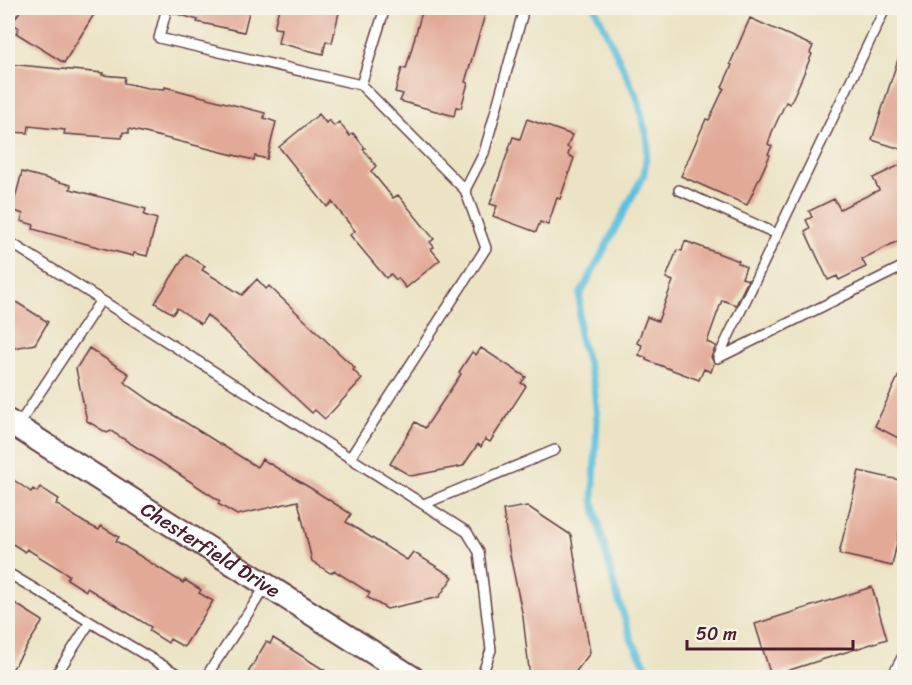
<svg xmlns="http://www.w3.org/2000/svg" width="912" height="685" viewBox="0 0 912 685" font-family="Sriracha,sans-serif">
<rect width="100%" height="100%" fill="#f7f3e8"/>
<filter id="ink" filterUnits="userSpaceOnUse"><feTurbulence type="fractalNoise" baseFrequency=".0167" numOctaves="2"/><feDisplacementMap in="SourceGraphic" scale="12" xChannelSelector="R" yChannelSelector="G"/><feConvolveMatrix kernelMatrix="1 2 1 2 8 2 1 2 1" color-interpolation-filters="sRGB"/></filter>
<filter id="wash" filterUnits="userSpaceOnUse"><feTurbulence type="fractalNoise" baseFrequency=".008" numOctaves="4" result="noise"/><feDisplacementMap in="SourceGraphic" scale="24" xChannelSelector="R" yChannelSelector="G"/><feGaussianBlur stdDeviation="1.35" result="paint"/><feColorMatrix in="noise" values="0 0 0 0 0 0 0 0 0 0 0 0 0 0 0 0 0 1.4 0 .05"/><feComposite in="paint" operator="in"/></filter>
<g filter="url(#wash)">
<rect width="100%" height="100%" fill="#ece3c4"/>
<g fill="none" stroke-linecap="round" stroke-linejoin="round">
<path stroke="#5dc0db" stroke-width="7" d="M595,8L638,100L648,143L644,174L580,295L579,335L594,384L597,420L593,500L615,589L632,641L653,678"/>
</g>
<g id="blocks">
<path fill="#e2a996" d="M22,8H98L64,63L16,33L19,28L12,23Z
M174,8H250L244,32L197,22L198,20L174,13Z
M279,8H340L332,43L326,41L323,54L278,43L281,29L274,28Z
M423,8H487L465,82L468,83L461,108L456,107L454,116L400,101L403,94L395,92L402,68L406,69Z
M750,18L813,46L810,53L812,54L801,80L790,104L786,102L772,132L768,144L772,146L768,154L770,155L747,205L681,176L706,119L709,120L724,88L722,87L732,65L730,64Z
M901,50H904V150L872,140Z
M8,64L103,73L102,75L125,77L124,83L148,88L165,89V87L265,113L264,118L276,122L267,159L255,156L254,160L129,129V133L123,132L122,138L64,134L65,130L29,126L28,133L11,132L12,115L8,114Z
M319,114L326,123L329,120L334,126L339,122L350,136L353,133L365,148L363,149L376,166L371,171L393,198L398,195L434,239L430,242L434,247L431,249L440,260L406,288L398,278L396,280L391,274L386,278L350,235L355,231L332,202L327,207L279,147Z
M527,119L572,135L567,147L570,148L568,155L574,158L560,199L557,198L548,225L540,222L536,232L493,216L497,206L490,204L513,137L520,139Z
M904,163V238L862,259L866,267L839,280L837,276L828,280L805,231L810,228L806,220L812,217L809,211L834,199L840,209L879,190L873,178Z
M22,172L71,185L70,189L146,209L144,215L157,219L147,256L134,253L133,256L94,246L33,229L34,225L21,221L23,214L12,210Z
M685,241L739,261L738,263L746,267L742,278L748,280L736,305L722,300L707,342L716,346L711,357L714,363L711,372L704,369L699,380L646,360L647,358L639,355L642,345L637,343L647,317L658,321L673,281L666,278L677,250L682,251Z
M186,254L205,266L202,270L242,295L257,279L266,289L269,286L341,355L355,368L353,370L362,379L325,419L315,410L312,413L207,315L201,324L177,308L173,314L155,303Z
M8,297L48,322L35,344L8,349Z
M89,348L129,374L124,382L151,401L257,467L262,459L312,489L351,514L346,522L407,560L413,552L453,577L439,597L387,609L367,597L370,593L335,571L330,573L312,561L298,501L237,515L218,504L220,501L162,463L111,431L107,433L87,421L76,369Z
M481,348L526,377L521,383L526,386L490,442L485,439L481,447L478,444L463,466L411,476L390,464L415,422L425,428L461,374L459,372L472,352L476,355Z
M904,364V441L875,426Z
M859,471L904,481V510L892,566L839,554Z
M8,476L31,492L33,489L37,492L40,487L59,499L56,504L85,523L99,530L101,526L119,537L116,541L183,583L185,580L201,590L199,593L213,601L184,647L170,639L168,643L149,631L151,627L87,588L86,591L67,579L69,575L27,549L25,552L8,541Z
M527,506L571,535L590,653L571,678H530L523,617L509,550L503,510Z
M872,587L887,639L771,676L755,624Z
M8,599L43,621L8,676Z
M273,638L337,678H245L266,642L270,644Z"/>
</g>
</g>
<g filter="url(#ink)">
<use href="#blocks" fill-opacity="0" stroke="#623c42" stroke-width="1.5"/>
<g fill="none" stroke-linecap="round" stroke-linejoin="round">
<defs>
<path id="service" d="M167,8L159,38L361,85L465,190L486,248L350,458
M361,85L385,8
M465,190L484,153L522,16
M679,190L777,234
M8,241L467,532L479,552L491,650L481,678
M718,358L885,9L884,8
M718,358L904,266
M17,427L101,300
M424,504L555,450
M8,573L184,678
M54,678L90,622
M205,678L266,586
M891,678L904,654"/>
<g id="tertiary">
<path id="s1" d="M8,421L413,678"/>
</g>
</defs>
<use href="#service" stroke="#623c42" stroke-width="12"/>
<use href="#tertiary" stroke="#623c42" stroke-width="26"/>
<use href="#service" stroke="#fff" stroke-width="9"/>
<use href="#tertiary" stroke="#fff" stroke-width="22"/>
</g>
</g>
<g text-anchor="middle" stroke-width="4.5" stroke-linejoin="round" paint-order="stroke">
<g font-size="20" fill="#4a1f2b" stroke="#f7f3e8">
<text dy="7" stroke="none"><textPath href="#s1" startOffset="240">Chesterfield Drive</textPath></text>
</g>
</g>
<rect width="912" height="685" fill="none" stroke="#f7f3e8" stroke-width="30"/>
<path d="M687 640v9h166v-9" fill="none" stroke="#4a1f2b" stroke-width="3"/>
<text x="696" y="640" font-size="18" fill="#4a1f2b" stroke="#f7f3e8" stroke-width="4.5" paint-order="stroke">50 m</text>
</svg>
